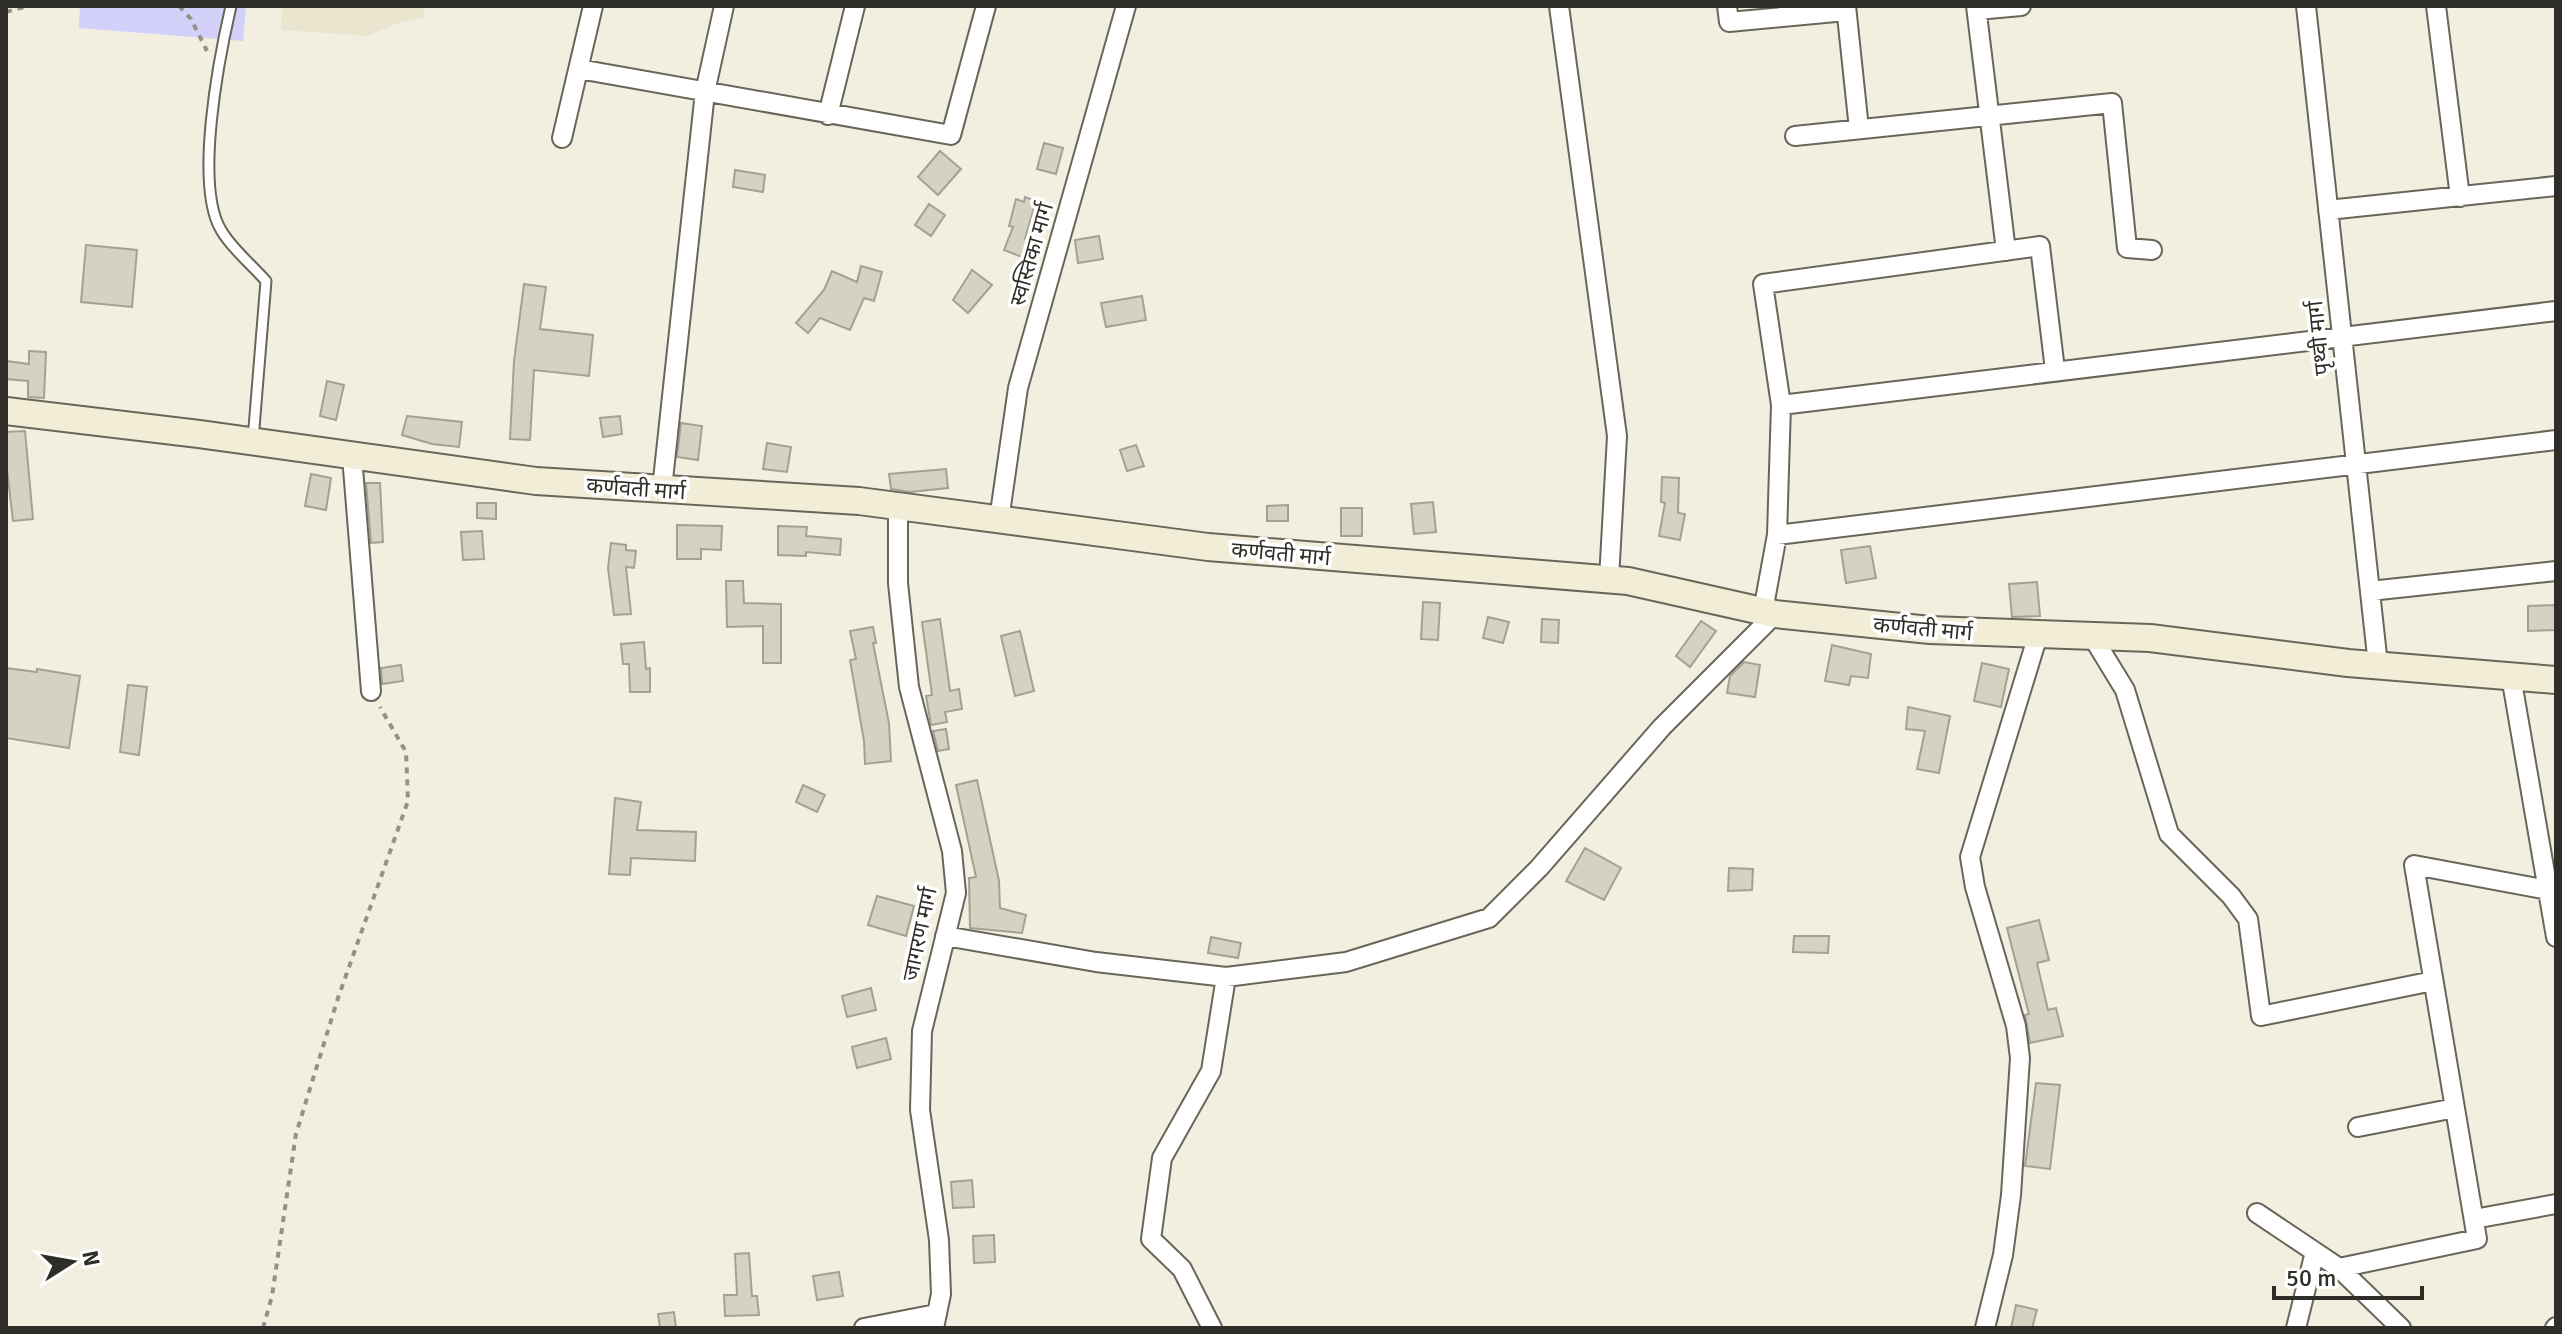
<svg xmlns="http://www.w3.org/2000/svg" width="2562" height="1334" viewBox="0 0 2562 1334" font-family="Signika,'Noto Sans Devanagari',sans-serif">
<rect width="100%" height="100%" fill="#f2efe0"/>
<path fill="#eae5cf" d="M282,6H425L424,17L395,24L368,36L281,30Z"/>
<path fill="#d3d0fa" d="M80,6H246L243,41L79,28Z"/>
<path fill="#d5d2c3" stroke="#a4a193" stroke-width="2" d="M1044,143L1063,148L1056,174L1037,169Z
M940,151L961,169L938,195L918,177Z
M735,170L765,175L763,192L733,187Z
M1025,197L1036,201L1025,239L1038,244L1032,261L1004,250L1013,227L1009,226L1016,199L1024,202Z
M929,204L945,215L931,236L915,225Z
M1099,236L1103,259L1078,263L1075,240Z
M86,245L137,250L132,307L81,302Z
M861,266L882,272L874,301L864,298L850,330L820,318L808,333L796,323L824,290L832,271L857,282Z
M972,270L992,285L968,313L953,300Z
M524,284L546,287L540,329L593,335L589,376L534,370L530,440L510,439L514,361Z
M1142,296L1146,320L1106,327L1101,303Z
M29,351L46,352L44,398L28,397V381L6,379V361L29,364Z
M327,381L344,385L336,420L320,416Z
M407,416L462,422L459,447L432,444L402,435Z
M620,416L622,434L603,437L600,418Z
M681,423L702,426L698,460L677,457Z
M25,431L33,519L13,521L6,461V432Z
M767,443L791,447L787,472L763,469Z
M1136,445L1144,466L1127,471L1120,450Z
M946,469L948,488L910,492L891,489L889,474Z
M311,474L331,478L326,510L305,506Z
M1662,477L1679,478L1678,513L1685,514L1680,540L1659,536L1665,503L1661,502Z
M366,483H380L383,542L371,543Z
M1433,502L1436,532L1414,534L1411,504Z
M477,503H496V519L477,518Z
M1288,505V521H1267V506Z
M1341,508H1362V536H1341Z
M677,525L722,526L721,550L701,549V559H677Z
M778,526L807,527L806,536L841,539L840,555L806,552V556L778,555Z
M482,531L484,559L463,560L461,532Z
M611,543L626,545V550L636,551L634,568L626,567L631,614L614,615L608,568Z
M1870,546L1876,578L1846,583L1841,550Z
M726,581H743L744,603L781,604V663H763V626L727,627Z
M2037,582L2040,616L2012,617L2009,584Z
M1423,602L1440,603L1438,640L1421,639Z
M2556,605V630L2528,631V606Z
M1488,617L1509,622L1503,643L1483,638Z
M940,619L950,691L959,689L962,709L945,712L947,722L931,725L926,696L932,695L922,622Z
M1542,619L1559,620L1558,643L1541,642Z
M1701,621L1716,631L1690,667L1676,656Z
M873,627L876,643H873L889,723L891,761L865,764L864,741L850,660L856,659L850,631Z
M1020,631L1034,691L1015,696L1001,636Z
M644,642L646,669L650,668V692H630L629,664H623L621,644Z
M1832,645L1871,654L1868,678L1851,676L1849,685L1825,681Z
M1744,662L1760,665L1755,697L1727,693L1730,676Z
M1982,663L2009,669L2001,707L1974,701Z
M401,665L403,681L382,684L381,668Z
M6,668L37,672V669L80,676L69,748L6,738Z
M128,685L147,687L139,755L120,752Z
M1908,707L1950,716L1939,773L1917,769L1925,731L1906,729Z
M946,729L949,749L938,751L933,731Z
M977,780L999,881L1000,908L1026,915L1022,933L970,928L969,878L976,877L956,785Z
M803,785L825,795L817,812L796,802Z
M615,798L641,802L637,830L696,832L695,861L631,858L630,875L609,874Z
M1585,848L1621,868L1604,900L1566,881Z
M1729,868L1753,869L1752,890L1728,891Z
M877,896L914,906L906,936L868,925Z
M2039,920L2049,960L2037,963L2048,1010L2056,1008L2063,1036L2030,1043L2025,1015L2029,1014L2007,928Z
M1794,936H1829L1828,953L1793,952Z
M1211,937L1241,943L1238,958L1208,953Z
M871,988L876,1010L847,1017L842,996Z
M886,1038L891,1059L857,1068L852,1047Z
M2036,1083L2060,1085L2050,1169L2025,1166Z
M972,1180L974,1207L953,1208L951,1182Z
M994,1235L995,1262L974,1263L973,1236Z
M749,1253L752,1296H757L759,1315L725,1316L724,1295H737L735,1254Z
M839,1272L843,1296L817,1300L813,1276Z
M2016,1305L2037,1310L2032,1328H2011Z
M674,1312L676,1328H660L658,1314Z"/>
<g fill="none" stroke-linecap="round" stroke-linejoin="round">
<defs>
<path id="service" d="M231,6C219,58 194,185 221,230C231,248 252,265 266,281L253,440"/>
<path id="minor" d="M1559,6L1617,436L1609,579
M1727,6L1729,22L1846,11
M1846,6L1859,129
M1976,6L2006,251
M2306,6L2378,665
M2436,6L2460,197
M1977,10L2021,6
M579,69L951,135L986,6
M828,115L855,6
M1795,136L2112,103L2127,248L2152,250
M562,138L593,6
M2328,210L2556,186
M1781,405L2556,311
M352,456L371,691
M662,489L705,92L724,6
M898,506V583L909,687L952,851L956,893L922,1031L920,1110L939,1240L941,1294L934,1328
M999,520L1018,388L1126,6
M1777,535L2556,440
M2370,591L2556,571
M1763,611L1777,535L1781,405L1763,284L2040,246L2055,370
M2092,636L2125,690L2169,834L2231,896L2248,919L2261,1016L2433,981
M2511,676L2556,937
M945,936L1096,962L1226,977L1346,962L1489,918L1539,868L1662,727L1775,614
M2358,1127L2455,1108
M2257,1213L2339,1268L2401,1328
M2474,1219L2556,1204
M2339,1268L2477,1239L2414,865L2548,890
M864,1328L936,1314
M1212,1328L1182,1269L1151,1239L1162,1158L1211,1071L1226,977
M1985,1328L2003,1255L2011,1195L2020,1058L2016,1026L1975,887L1970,857L2038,635
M2296,1328L2315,1252
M2555,1328L2556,1327"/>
<path id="secondary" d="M6,411L199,434L536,481L859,501L1208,547L1628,581L1775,614L1930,630L2150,638L2348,663L2556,680"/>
</defs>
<use href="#service" stroke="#696659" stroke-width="13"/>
<use href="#minor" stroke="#696659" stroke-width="22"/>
<use href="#secondary" stroke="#696659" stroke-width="30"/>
<path stroke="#949287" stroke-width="4" stroke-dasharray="6 6" stroke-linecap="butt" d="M179,6L191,19L207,51
M6,12L28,6
M263,1328L272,1296L296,1134L338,998L408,801L406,752L380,707"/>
<use href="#service" stroke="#fff" stroke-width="9"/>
<use href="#minor" stroke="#fff" stroke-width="18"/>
<use href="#secondary" stroke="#f2edd6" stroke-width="26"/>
</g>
<g text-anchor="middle" stroke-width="7" stroke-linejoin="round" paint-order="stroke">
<g font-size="22" fill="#2e2d27" stroke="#fff">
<text transform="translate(1031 254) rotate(-74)" y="8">स्वस्तिका मार्ग</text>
<text transform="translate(2318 338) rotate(-96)" y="8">पृथ्वी मार्ग</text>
<text transform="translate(636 488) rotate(4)" y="8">कर्णवती मार्ग</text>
<text transform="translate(1281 553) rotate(5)" y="8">कर्णवती मार्ग</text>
<text transform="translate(1923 628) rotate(5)" y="8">कर्णवती मार्ग</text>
<text transform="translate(919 934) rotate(-78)" y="8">जागरण मार्ग</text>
</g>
</g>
<rect width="2562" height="1334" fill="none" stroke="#2e2d27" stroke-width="16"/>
<g transform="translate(72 1262) rotate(79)" stroke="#ffffff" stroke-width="6" paint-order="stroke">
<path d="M0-6L14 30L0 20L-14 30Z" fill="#2e2d27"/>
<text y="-12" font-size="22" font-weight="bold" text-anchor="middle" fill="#2e2d27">N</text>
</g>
<path d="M2274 1286v12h148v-12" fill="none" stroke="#2e2d27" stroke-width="4"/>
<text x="2286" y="1286" font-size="24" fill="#2e2d27" stroke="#ffffff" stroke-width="6" paint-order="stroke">50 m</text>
</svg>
